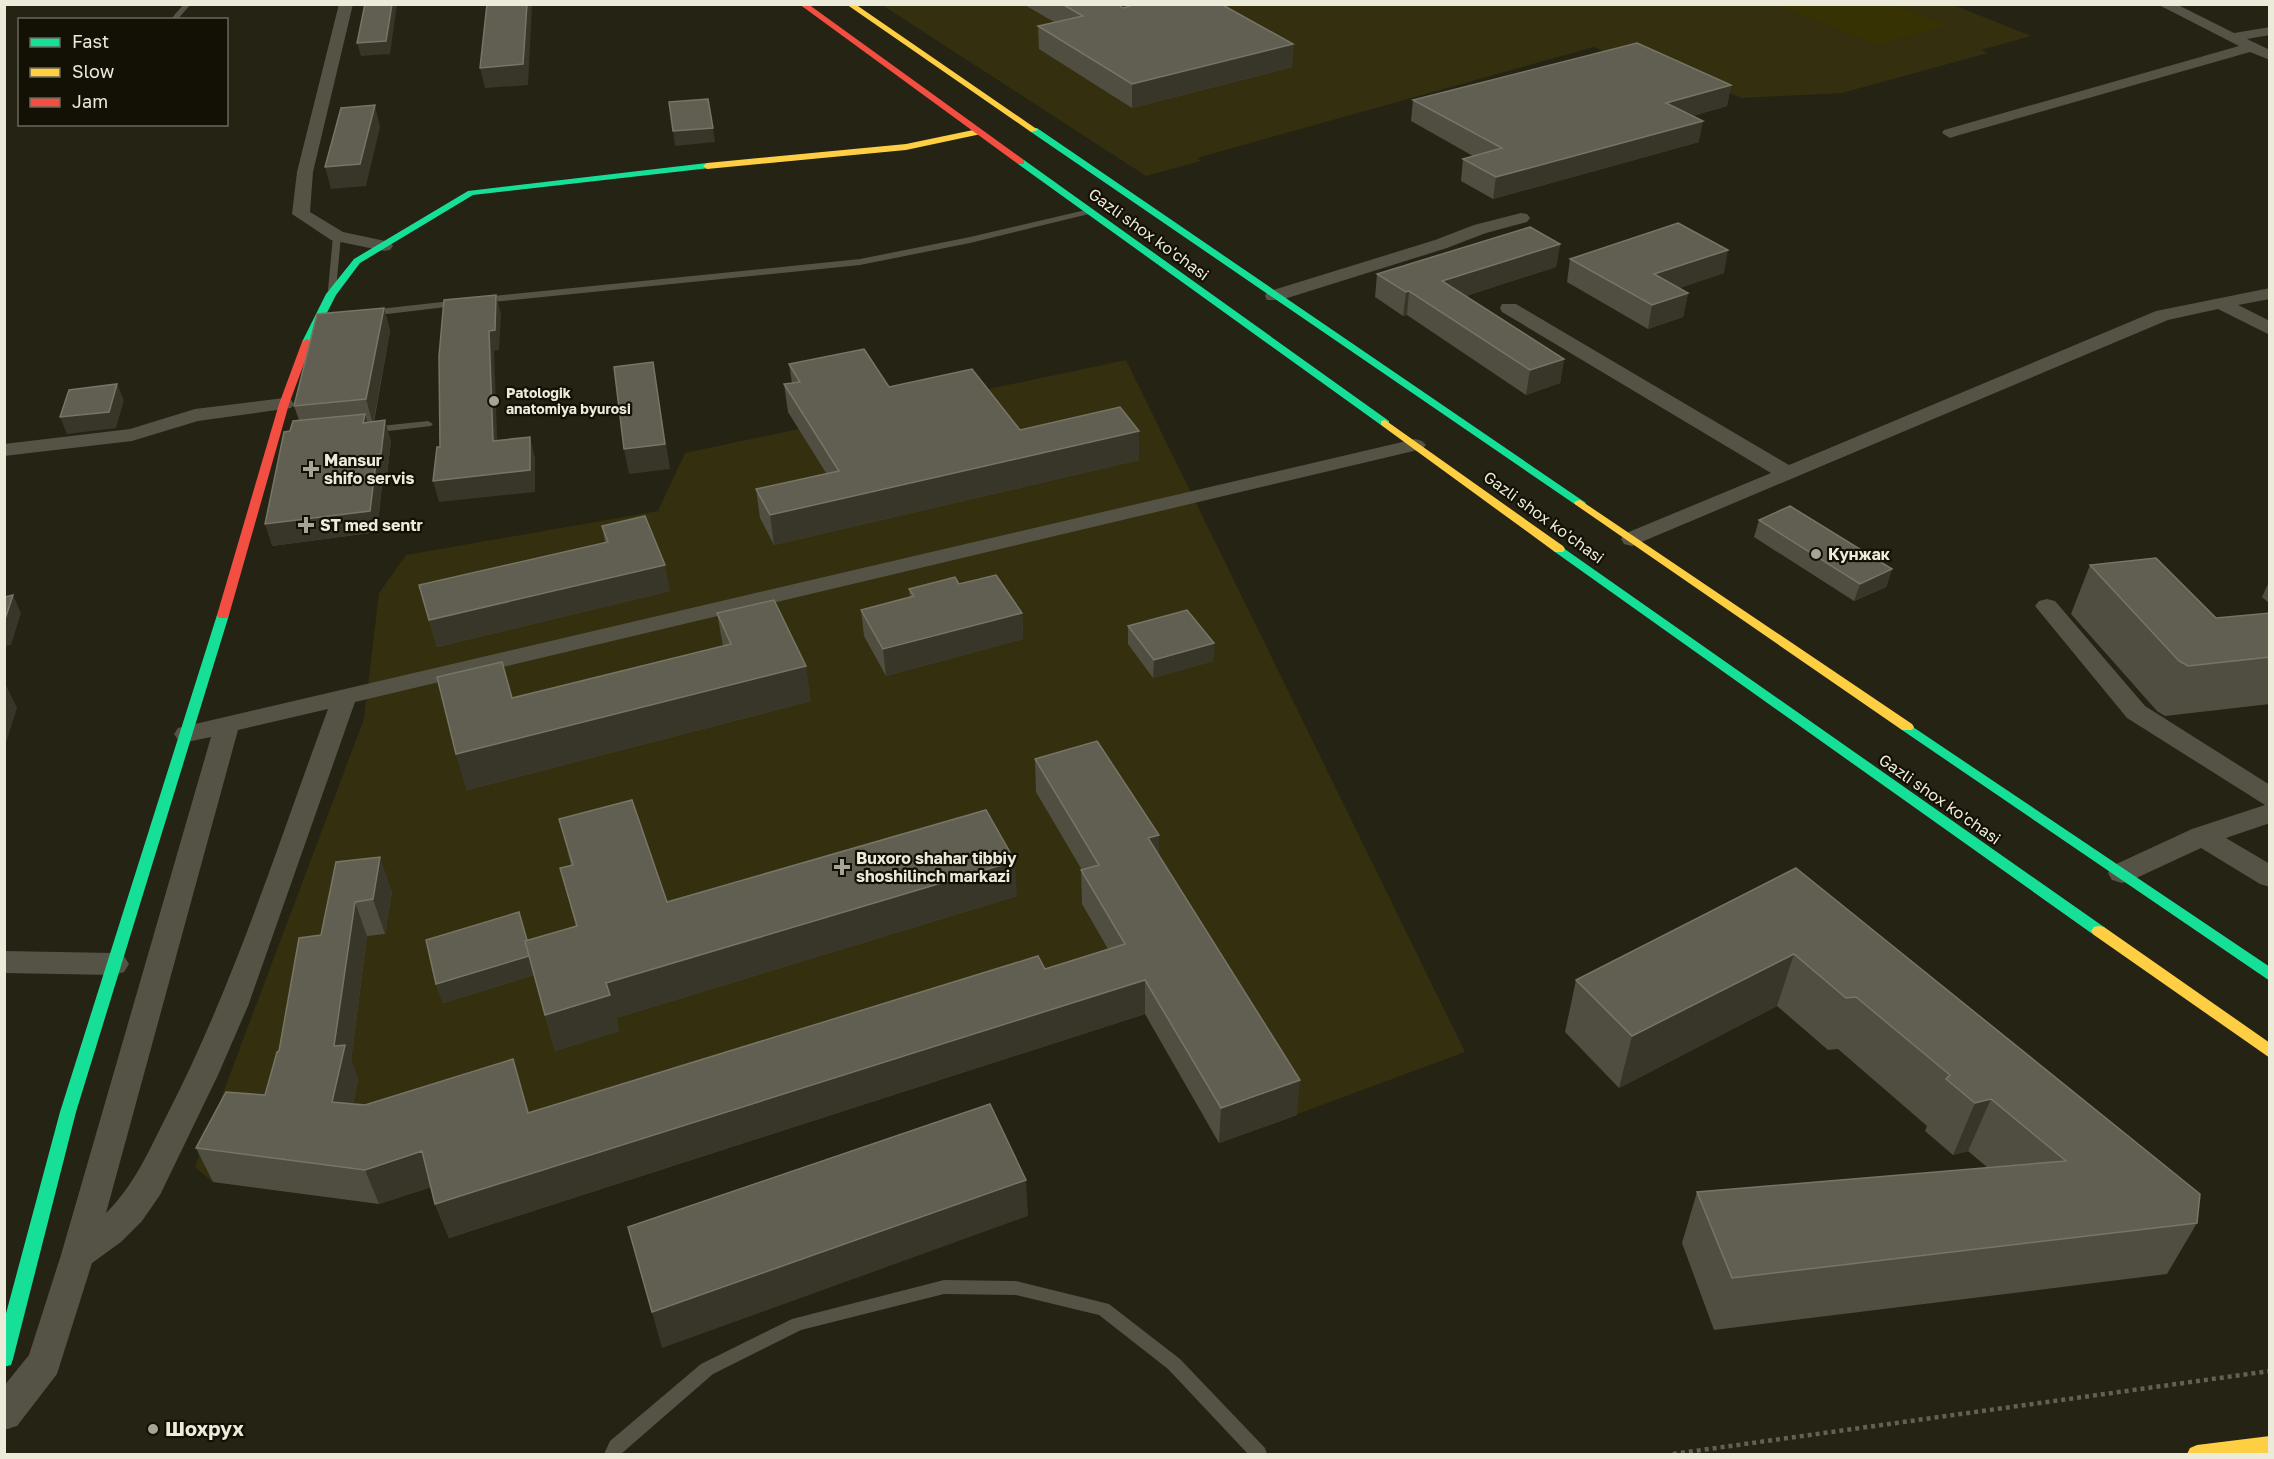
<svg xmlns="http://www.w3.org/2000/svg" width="2274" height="1459" viewBox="0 0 2274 1459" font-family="'Golos Text',sans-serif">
<rect width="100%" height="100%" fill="#252314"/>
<path fill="#342f0e" d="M1951,4L2031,36L1981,50L1988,53L1842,93L1741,98L1637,51L1616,57L1594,47L1197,158L1201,161L1146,176L882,5Z
M1126,360L1465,1052L1219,1143L1145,1014L449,1238L435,1186L387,1201L386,1192L367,1202L213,1182L195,1167L364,719L379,593L406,555L658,511L685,453Z"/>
<path fill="#373203" d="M1777,5H1894L1948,25L1878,45Z"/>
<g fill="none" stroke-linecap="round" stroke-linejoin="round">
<path stroke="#626155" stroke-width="4.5" stroke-dasharray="4 4" stroke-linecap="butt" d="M1673,1454L2270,1371"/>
<path fill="#555345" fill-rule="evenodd" d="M184,4H191L177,20H170Z
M1090,209L1094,211L1093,213L970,243L860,265L483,303L479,300L483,297L860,259L970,237Z
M337,233L341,236L336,290L332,293L328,290L333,236Z
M460,300L463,301V305L370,316L366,313L370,310Z
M428,421L433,424L431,426L371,433L366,430L371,427Z
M944,1280L1016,1281L1109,1304L1180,1359L1265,1448L1267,1454H1248L1168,1369L1099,1315L1016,1295L944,1294L801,1330L713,1374L621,1454H604L610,1441L701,1364L792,1319Z"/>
<path fill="#555345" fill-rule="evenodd" d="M339,4H353L313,172L310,212L343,232L390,242L393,246L390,250L384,251L331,240L292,214L297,172Z
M2157,4H2176L2234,33L2270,27V35L2247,39L2270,50V60L2250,52L1956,136L1950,138L1942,133L1944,130L2239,46Z
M1521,213L1527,214L1530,218L1527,222L1486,233L1447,248L1281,300H1267L1265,296L1267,292L1435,240L1474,225Z
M2270,288V299L2238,305L2270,321V335L2218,309L2168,320L1632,546L1624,544L1621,539L1624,534L1771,473L1502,312L1500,308L1502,304H1516L1789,465L2156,311Z
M284,398L291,400L294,404L291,408L198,421L132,441L4,456V444L130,429L195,409Z
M1415,439L1422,441L1426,445L1422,449L355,702L248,1006L218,1075L160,1195L142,1221L121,1242L92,1263L57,1374L17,1426L4,1430V1386L29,1355L61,1255L211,737L187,742L178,740L174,734L178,728ZM328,709C278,844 234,984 168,1113C150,1148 135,1185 106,1213L238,730Z
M2047,599L2055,601L2145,706L2270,785V823L2226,838L2270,864V887L2260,884L2201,848L2132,880L2122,883L2112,880L2108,873L2112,866L2192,829L2265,805L2127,718L2035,606L2039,601Z
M4,951L114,953L124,956L129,964L124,972L114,975L4,973Z"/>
<path fill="#16e098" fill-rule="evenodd" d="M1031,128H1037L1586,503L1584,505H1576L1031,132Z
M1018,160H1024L1389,421V425H1381L1018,164Z
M707,163L710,164V168L473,195L360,263L336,295L311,344L307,345L302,342L326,294L354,259L468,191Z
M1559,545L2104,927L2107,931L2104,935H2094L1555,552L1553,549L1555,546Z
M223,611L229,615L76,1112L13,1359L11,1365L4,1367V1321L60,1112L217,615Z
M1907,723L2270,967V981L1902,730L1900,727L1902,724Z"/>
<path fill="#ffcf43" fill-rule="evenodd" d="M846,4H855L1038,130L1031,132Z
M978,129L982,132L981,134L906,150L707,169L703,166L707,163L906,144Z
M1385,420L1563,546L1565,549L1563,552H1555L1381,425V421Z
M1580,500L1912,724L1914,727L1912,730H1902L1576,505L1574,503L1576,501Z
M2099,926L2104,927L2270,1043V1058L2094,935L2091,931L2094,927Z
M2270,1436V1454H2187L2190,1448L2197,1445Z"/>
<path fill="#f24e42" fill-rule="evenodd" d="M799,4H808L1024,160V164H1018Z
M307,339L312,342L289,404L229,615L227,618H219L217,615L279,404L302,342Z"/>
</g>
<path fill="#504e41" d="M1023,4H1117L1123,8L1293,44L1292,67L1132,108L1039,49L1038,26L1054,22Z
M1731,85L1727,106L1692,116L1699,142L1493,199L1461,181L1463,159L1473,156L1411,121L1413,100Z
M1560,244L1556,267L1465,296L1564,359L1560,383L1526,395L1407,315L1403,316L1375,297L1377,274Z
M1570,259L1724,273L1679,288L1688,293L1683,317L1648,329L1567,282Z
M384,308L390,331L374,422L391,441L387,475L383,476L377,532L272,546L290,431L299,420L294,406Z
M789,364L889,387L1020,430L1139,431V460L774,545L760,518L756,489L826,473L788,412L784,384L792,383Z
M1759,520L1892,569L1886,587L1854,601L1754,537Z
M602,526L670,591L437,647L429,620L605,543Z
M2090,565L2216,618L2270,613V704L2165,716L2157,711L2071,614Z
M2270,580V604L2262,597Z
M959,584L1022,613L1023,639L886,676L864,636L861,610L910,597L909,589Z
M717,613L811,701L467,790L456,754L512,698L723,646Z
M1128,626L1214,643L1213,661L1153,678L1128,644Z
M1035,759L1159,835V855L1297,1115L1219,1143L1145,1014L449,1238L435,1204L431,1187L379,1204L213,1182L196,1148L265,1095L279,1051L321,935L336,862L392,891L385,934L367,936L351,1060L358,1079L353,1104L365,1105L523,1093L529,1112L1045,969L1108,949L1082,904L1081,870H1082L1036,792Z
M559,819L667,902L1017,896L616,1018L619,1031L555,1051L534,975L443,1003L436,984L527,940L576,926L560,868L571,865Z
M1796,868L2197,1223L2167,1274L1714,1330L1682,1243L1697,1192L1988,1168L1968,1151L1953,1155L1925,1131L1927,1126L1838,1049L1828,1050L1777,1006L1619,1088L1565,1032L1576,980Z"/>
<path fill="#383628" d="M392,4H397L390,54L361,56L357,43Z
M527,4H532V7L528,85L485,88L480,68Z
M1293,44L1292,67L1132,108V84Z
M1731,85L1727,106L1662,124L1666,103Z
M375,105L380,127L366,186L331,189L325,167Z
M1703,121L1699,142L1493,199L1496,177Z
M713,128L715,142L675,146L673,131Z
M1560,244L1556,267L1439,305L1442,281Z
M1728,250L1724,273L1649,298L1654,274Z
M1409,291L1407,315L1403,316L1406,292Z
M1688,293L1683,317L1648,329L1652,305Z
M496,295L501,314L499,350L494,351L498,462L493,441L489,331Z
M384,308L390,331L373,424L366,399Z
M1564,359L1560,383L1526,395L1530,370Z
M653,362L670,469L629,474L624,449Z
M117,384L124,400L116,428L67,434L60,417Z
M365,414L371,434L363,423Z
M385,420L391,441L387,475L383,476L377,532L272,546L265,524L377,454Z
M1139,431V460L774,545L770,515Z
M530,437L535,458V492L439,502L433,481Z
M665,565L670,591L437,647L429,620Z
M1892,569L1886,587L1854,601L1860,584Z
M13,595L21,613L11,645L4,646V622Z
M1022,613L1023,639L886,676L883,649Z
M1214,643L1213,661L1153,678L1154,660Z
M806,666L811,701L467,790L456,754Z
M6,685L17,708L4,749V690Z
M1159,835V869L1148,838Z
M380,857L392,891L385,934L373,899Z
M1015,861L1017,896L616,1018L619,1031L555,1051L545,1015L606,983Z
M355,902L367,936L351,1060L358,1079L346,1136L332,1102L334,1046Z
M1794,954L1777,1006L1619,1088L1632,1036Z
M532,955L537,974L443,1003L436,984Z
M1145,980V1014L449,1238L435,1204Z
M513,1059L523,1093L539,1147L528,1113Z
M1300,1080L1297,1115L1219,1143L1221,1108Z
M1991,1099L1968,1151L1953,1155L1975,1103Z
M422,1151L435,1186L379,1204L365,1170Z
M1026,1180L1028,1216L662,1348L652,1312Z"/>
<path fill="#615f51" stroke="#767566" stroke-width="1.5" d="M365,4H392L386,41L357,43Z
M487,4H527L523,64L480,68Z
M1062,4H1117L1123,8L1137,4H1221L1293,44L1132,84L1038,26L1083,16Z
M1637,43L1731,85L1666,103L1703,121L1496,177L1463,159L1502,148L1413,100Z
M708,99L713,128L673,131L669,102Z
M375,105L360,164L325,167L341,108Z
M1678,223L1728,250L1654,274L1688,293L1652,305L1570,259Z
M1530,227L1560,244L1442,281L1564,359L1530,370L1409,291L1406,292L1377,274Z
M496,295L495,330L489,331L493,441L530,437V470L433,481L437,447H440L439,356L444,300Z
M384,308L366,399L294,406L317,314Z
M864,349L889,387L972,369L1020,430L1120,407L1139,431L770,515L756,489L839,471L784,384L800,382L789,364Z
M653,362L665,444L624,449L614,367Z
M117,384L109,412L60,417L69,390Z
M365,414L363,423L385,420L381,454H377L370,511L265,524L284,432L290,431L293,421Z
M1790,506L1892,569L1860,584L1759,520Z
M645,516L665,565L429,620L419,585L608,542L602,526Z
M2156,558L2216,618L2270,613V657L2188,666L2179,661L2090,565Z
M996,575L1022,613L883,649L861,610L914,596L909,589L955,577L959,584Z
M13,595L4,622V597Z
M774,600L806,666L456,754L437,677L502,662L512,698L731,644L717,613Z
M1187,610L1214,643L1154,660L1128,626Z
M1097,741L1159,835L1148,838L1300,1080L1221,1108L1145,980L435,1204L422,1151L365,1170L196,1148L226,1092L265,1095L277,1052L279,1051L299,938L321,935L336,862L380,857L373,899L355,902L334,1046L345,1045L332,1102L365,1105L513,1059L528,1113L1038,956L1045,969L1125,944L1081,870L1099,865L1035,759Z
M632,800L667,902L986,810L1015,861L606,983L610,995L545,1015L525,941L577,926L560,868L573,865L559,819Z
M1796,868L2200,1194L2197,1223L1732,1278L1697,1192L2066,1161L1991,1099L1975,1103L1946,1079L1950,1075L1856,997L1846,998L1794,954L1632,1036L1576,980Z
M519,912L527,940L525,941L529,956L436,984L426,940Z
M990,1104L1026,1180L652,1312L628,1227Z"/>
<g fill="#a6a595" stroke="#131106" stroke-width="2">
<circle cx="494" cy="401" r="6"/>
<path d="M308 460h6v6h6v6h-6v6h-6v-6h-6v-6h6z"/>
<path d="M303 516h6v6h6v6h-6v6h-6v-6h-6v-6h6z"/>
<circle cx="1816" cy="554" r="6"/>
<path d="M839 858h6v6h6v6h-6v6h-6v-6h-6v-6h6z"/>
<circle cx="153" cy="1429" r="6"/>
</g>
<g text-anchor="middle" stroke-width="4.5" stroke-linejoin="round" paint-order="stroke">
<g font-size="14" font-weight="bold" fill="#ecebda" stroke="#131106" text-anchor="start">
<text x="506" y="398">Patologik<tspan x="506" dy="16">anatomiya byurosi</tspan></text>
</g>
<g font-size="16" fill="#ecebda" stroke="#131106">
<text transform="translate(1149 234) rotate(36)" y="6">Gazli shox ko'chasi</text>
<text transform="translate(1544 517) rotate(36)" y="6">Gazli shox ko'chasi</text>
<text transform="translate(1940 799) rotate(35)" y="6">Gazli shox ko'chasi</text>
</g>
<g font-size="16" font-weight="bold" fill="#ecebda" stroke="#131106" text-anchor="start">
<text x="324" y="466">Mansur<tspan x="324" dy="18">shifo servis</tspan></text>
<text x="320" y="531">ST med sentr</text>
<text x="1828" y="560">Кунжак</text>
<text x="856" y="864">Buxoro shahar tibbiy<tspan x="856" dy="18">shoshilinch markazi</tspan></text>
</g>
<g font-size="20" font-weight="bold" fill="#ecebda" stroke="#131106" text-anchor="start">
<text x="165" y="1436">Шохрух</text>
</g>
</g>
<rect width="2274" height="1459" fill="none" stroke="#ecebda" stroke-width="12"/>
<rect x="18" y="18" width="210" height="108" fill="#131106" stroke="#6a685b" stroke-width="1.5"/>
<rect x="30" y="38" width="30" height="9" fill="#16e098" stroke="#6a685b" stroke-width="1.5"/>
<text x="72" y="48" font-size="18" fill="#ecebda">Fast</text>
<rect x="30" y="68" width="30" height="9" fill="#ffcf43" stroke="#6a685b" stroke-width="1.5"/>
<text x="72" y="78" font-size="18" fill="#ecebda">Slow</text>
<rect x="30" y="98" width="30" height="9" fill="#f24e42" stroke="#6a685b" stroke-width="1.5"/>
<text x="72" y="108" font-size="18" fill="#ecebda">Jam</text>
</svg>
